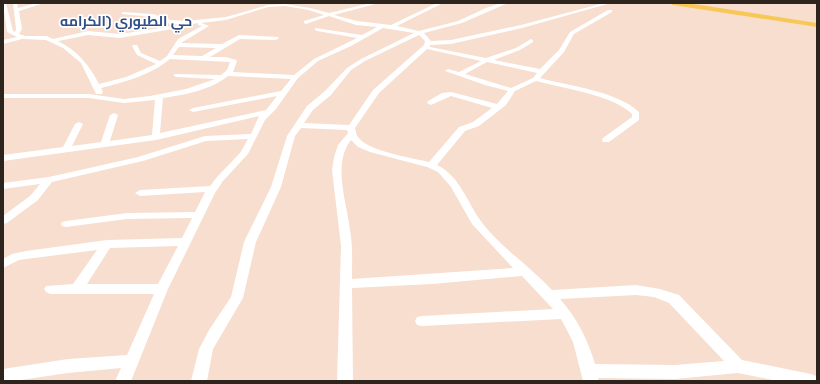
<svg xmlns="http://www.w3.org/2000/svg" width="820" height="384" viewBox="0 0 820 384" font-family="'Space Grotesk',Cairo,sans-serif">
<rect width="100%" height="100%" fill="#f7dece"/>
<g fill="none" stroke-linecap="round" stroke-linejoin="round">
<path fill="#fff" fill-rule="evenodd" d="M3,3H6L13,31L15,32L16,29L13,3H17L18,8L37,3H44L19,11L22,29L19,34L25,36H47L53,39L88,31L120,34L181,25L184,27L120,38L88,35L58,41C78,51 89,65 99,84L126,77L156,64L137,55L132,46L133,45H137L141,53L160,61L167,56L178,39L202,26L198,25V23L186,25L170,24L152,17L121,14L123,12L153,14L171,20L186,21L226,17L268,5L285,4L310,8L329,13L371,3H379L334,15L357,21L391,25L437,3H443L397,26L419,31L458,21L486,8L501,3H508L462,23L424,33L431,41L451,40L521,25L604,3H611L522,28L451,44L430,45V47L486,58L516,48L531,39L533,40V42L520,50L494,60L540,69L559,50L570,32L608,10H612V12L574,34L564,52L540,78C569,86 617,91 639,112V120L609,142H603L602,140L603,138L632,117V114C613,95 562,88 536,81L515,91L506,105L479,126L465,131L437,165C458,175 466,198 478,217C497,245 529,265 552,290L636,285L660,289L679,295L742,360L811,374L816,376L817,381H778L738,373L675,379L598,378L599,381H583L573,342L561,319L422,326L417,325L415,321L417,317L422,316L553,309L522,276L432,284L352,288L353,381H337L341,246L332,170L334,157L338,145L348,133L347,130L301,128L295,136L281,187L256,242L243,298L213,349L207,381H191L199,349L209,330L231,297L244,242L271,187L287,136L307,106L325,91L347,68L361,59L414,33L383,28L351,46L318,61L298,78L276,109L265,120L248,154L223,181L215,193L168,289L131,381H115L121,368L68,373L14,381H3V369L68,359L127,355L154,294H50L46,292L44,289L46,286L73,284L97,250L26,259L19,260L3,268V259L12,254L26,251L107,240L182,238L192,218L127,219L66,227L62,226L61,224L62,222L66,221L127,213L195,212L205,192L140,196L135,193L140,190L210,186L217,177L240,153L248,139L206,141L143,161L52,182L38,200L7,223L3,224V216L30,196L40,184L3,189V183L49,177L138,157L205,136L251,134L259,116L156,140L3,161V155L63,147L75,124L79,122L83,124L72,146L101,142L110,115L114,113L118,115L110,141L152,135L155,100L124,103L89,98H3V94H89L124,99L150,96L186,89L215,79L176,77L174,76V74L221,75L227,70L230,62L170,59C149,76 127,81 101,88L103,92L102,94H96L81,63L63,48L46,40L22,39L3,44V40L17,37L7,32ZM285,6L309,10L324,15L304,21V23L306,24L329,16L356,25L377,27L362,35L315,28V30L317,31L357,38L314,59L294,75L233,72L237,61L236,60L226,57H210L240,39L276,40L279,38L278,37L239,35L222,44L181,43L209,26L201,23L226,20L268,7ZM419,35L425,41L424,45L373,90L349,125L304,123L313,110L331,95L351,70L365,61ZM179,47L216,48L202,56L173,55ZM427,49L481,61L459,72L448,69L445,71L485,85L508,91L497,104L451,92L442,93L428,101L427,103L431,105L451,96L492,108L473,122L459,127L429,162C413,158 367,151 358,137C356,135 356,131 355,128L379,93ZM487,62L537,73L533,78L511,88L465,74ZM228,76L291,79L281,91L193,108L189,110L193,112L277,96L266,110L160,133L163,98C184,95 211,90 228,76ZM351,140L358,147L370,152L427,167L438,172L451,187L472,224L513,268L352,279C352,262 353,246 350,230C347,203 332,164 351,140ZM178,246L158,284H87L110,248ZM636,295L654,297L669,303L724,361L675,365L595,364C588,340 577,318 560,299Z"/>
<path fill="#f9c755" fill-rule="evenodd" d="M669,3H687L817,23V27L673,5Z"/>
</g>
<g text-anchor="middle" stroke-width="3.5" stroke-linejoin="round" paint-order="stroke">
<g font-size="14" font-weight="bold" fill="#304f87" stroke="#fff">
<text x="126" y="26">حي الطيوري (الكرامه</text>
</g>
</g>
<rect width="820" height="384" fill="none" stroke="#2e241e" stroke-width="8"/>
</svg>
